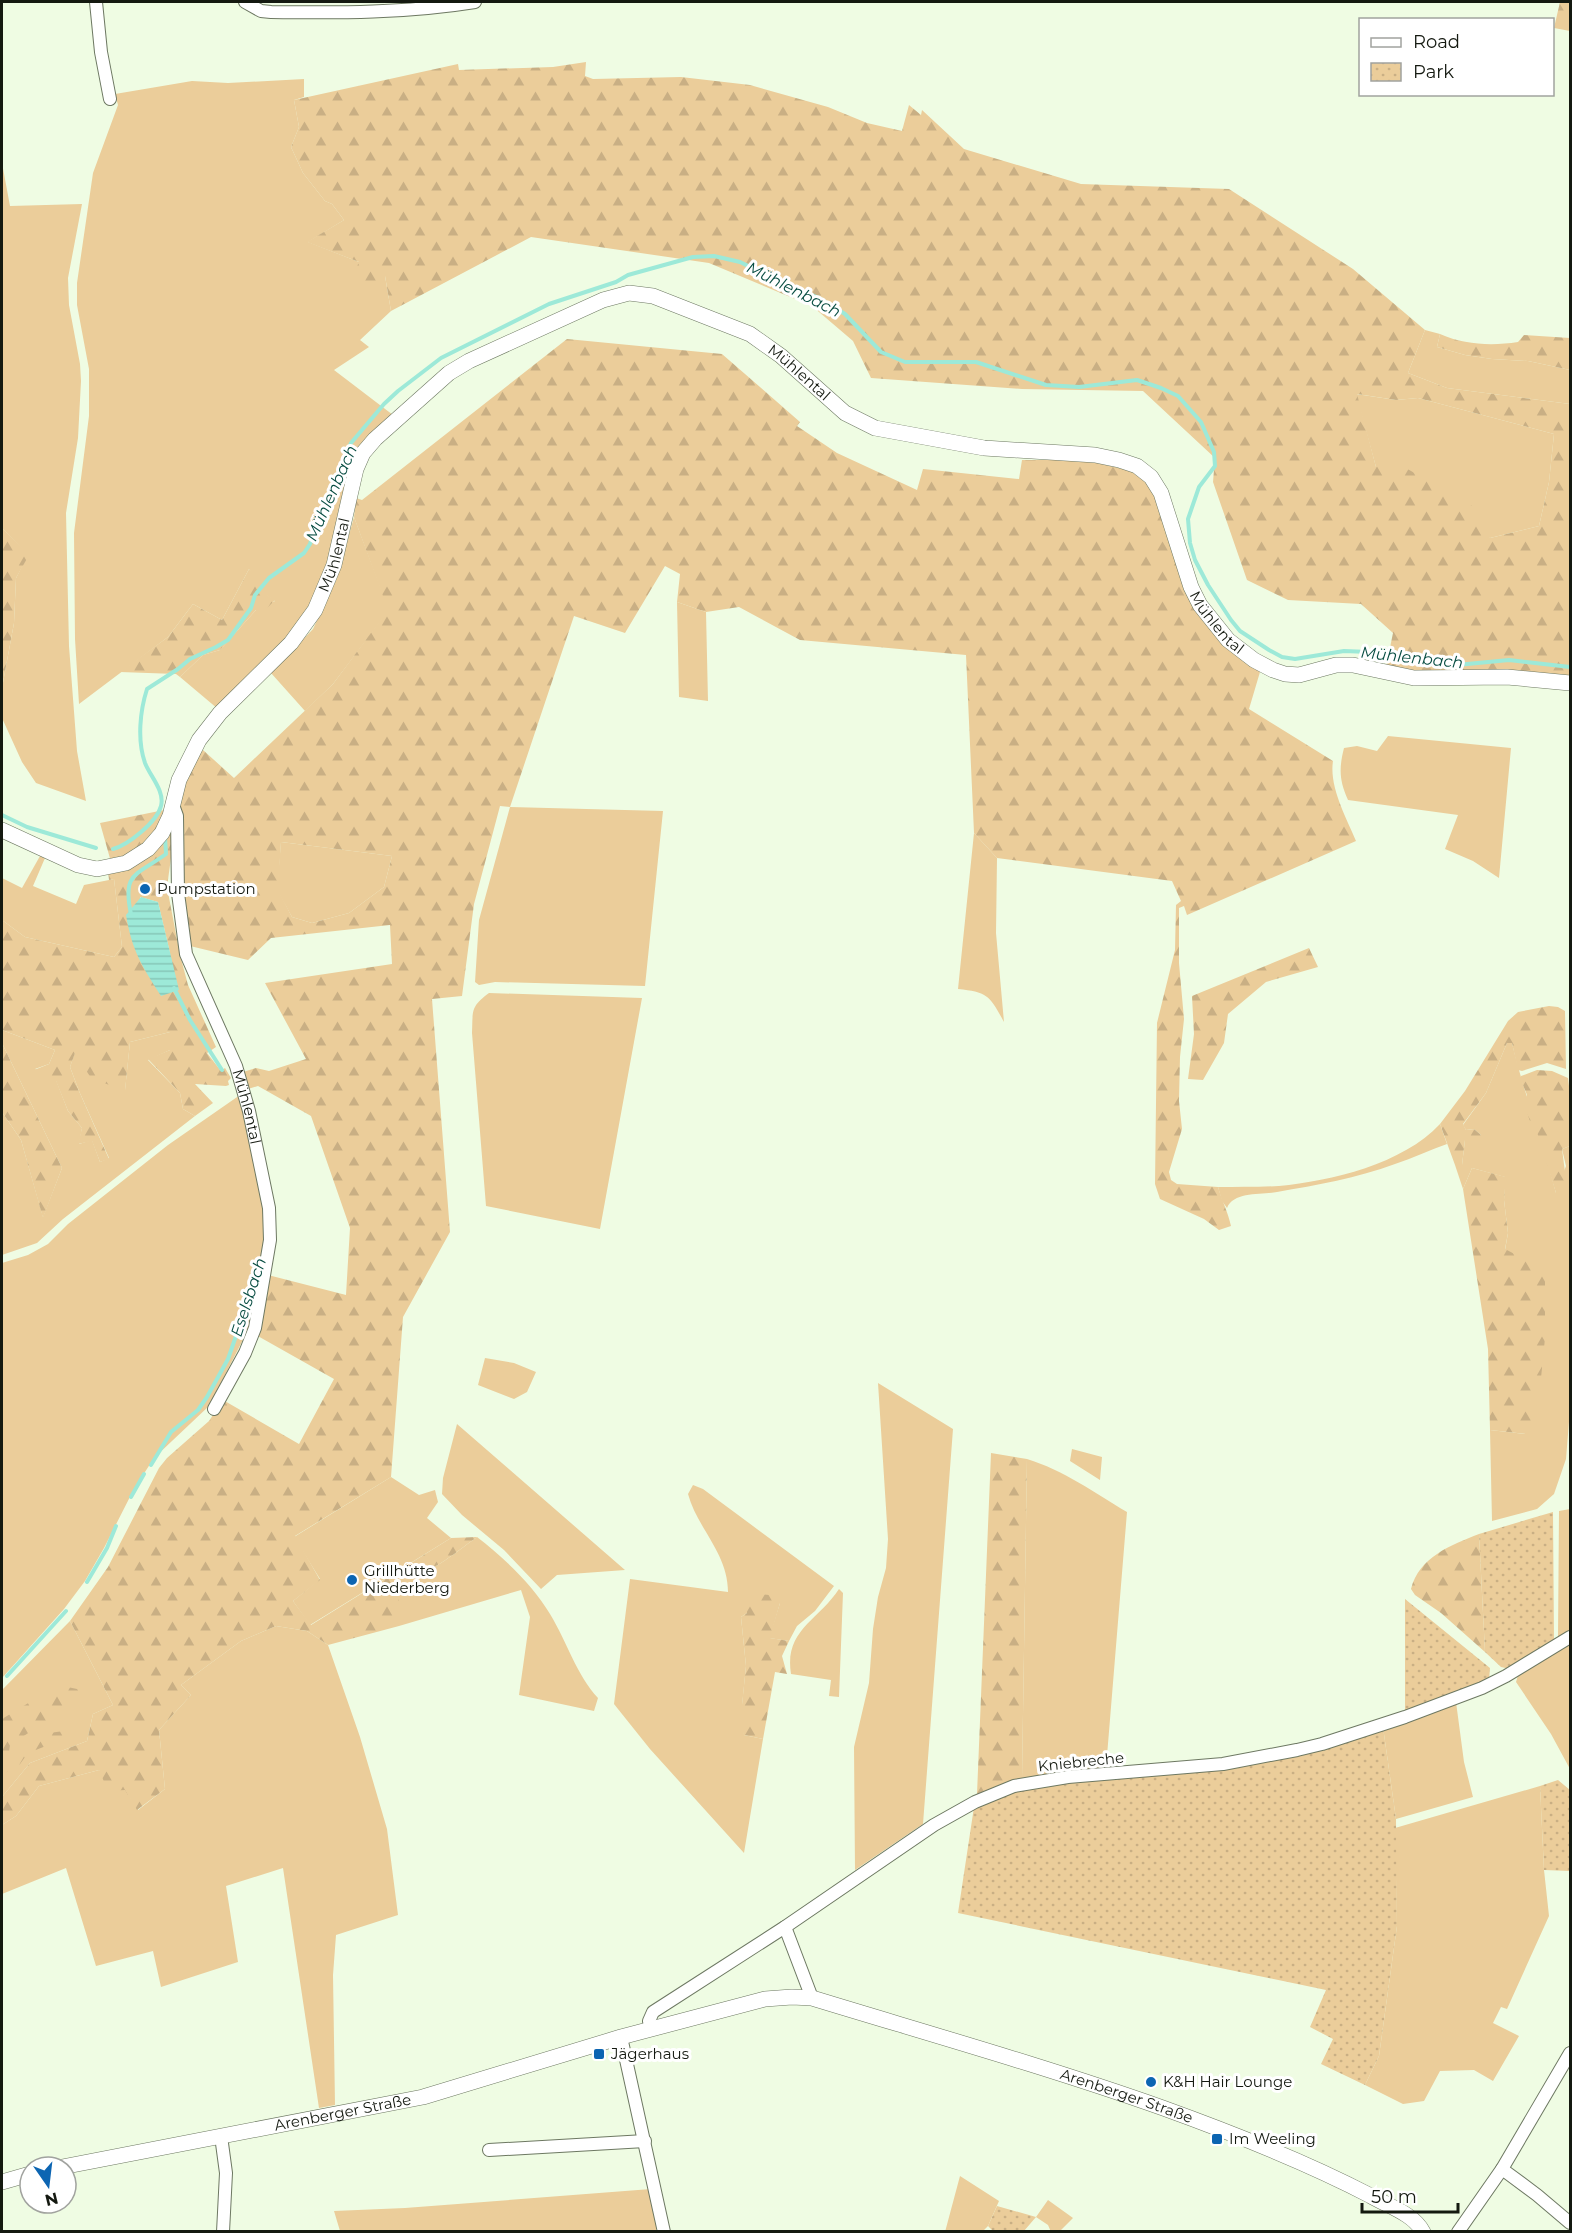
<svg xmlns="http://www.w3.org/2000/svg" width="1572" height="2233" viewBox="0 0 1572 2233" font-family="Montserrat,sans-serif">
<defs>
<pattern id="forest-firs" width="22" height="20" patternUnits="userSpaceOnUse" patternTransform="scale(1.5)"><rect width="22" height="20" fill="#ebcd9a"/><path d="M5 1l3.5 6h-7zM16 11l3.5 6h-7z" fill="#c9af84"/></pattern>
<pattern id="park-dots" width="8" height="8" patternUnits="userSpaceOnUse" patternTransform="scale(1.5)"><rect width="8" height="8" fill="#ebcd9a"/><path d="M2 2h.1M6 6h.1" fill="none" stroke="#c9af84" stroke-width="1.8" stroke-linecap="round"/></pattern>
<pattern id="water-rules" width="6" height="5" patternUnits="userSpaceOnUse" patternTransform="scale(1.5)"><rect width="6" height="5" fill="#9de9d8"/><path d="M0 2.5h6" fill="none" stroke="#86c7b8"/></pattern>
</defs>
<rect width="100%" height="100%" fill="#effce3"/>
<path fill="#ebcd9a" d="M304,79V97L294,100L299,127L291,147L303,173L325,201L332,204L344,220L308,242L359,262L385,276L391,311L360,340L369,347L334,370L393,415L371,435L316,596L297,629L218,709L180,677L203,655L220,650L257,609L275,601L266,595L249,569L222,620L193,604L168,637L79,704L75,639L74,533L89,416V369L77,305V283L93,173L118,105L115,94L192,81L228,83Z
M2,163L10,206L82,204L68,278L69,305L80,364L81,381L78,438L66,513L69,646L77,751L86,801L36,783L22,762L2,718V688L14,623L16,578L28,555L2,528Z
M1425,330L1440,334L1437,347L1465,355L1492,359L1528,361L1570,370V404L1447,388L1408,373Z
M1356,394L1396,400L1418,398L1554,434L1549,482L1539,526L1490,538L1376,467Z
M354,517L389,610L333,684L305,711L271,673L313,629L337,578Z
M677,602L706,612L708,701L679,697Z
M1388,736L1511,748L1499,878L1473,861L1445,849L1458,815L1348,800C1339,780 1339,768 1344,748L1357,746L1377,751Z
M510,807L663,811L645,986L495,982L479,985L475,982L479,920Z
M974,833L997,858L996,933L1004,1022C990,996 988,992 958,989Z
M281,842L392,856L384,887L349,913L312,923L292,917L277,890Z
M40,856L45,858L33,886L76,904L84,885L114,879L122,947L114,957L25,937L2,920V878L22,888Z
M489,993L642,998L600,1229L486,1206L472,1033C473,1011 470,1007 489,993Z
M2,1030L55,1050L49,1064L35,1069L56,1080L68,1111L82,1128L79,1144L92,1140L100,1162L109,1158L79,1091L70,1067L75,1052L125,1090L130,1042L170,1032V1050L148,1060L180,1093L183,1109L195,1116L63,1219L37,1243L2,1255V1112L21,1140L43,1217L62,1168L2,1043Z
M1507,1043H1512C1524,1094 1543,1143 1556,1193L1566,1166L1562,1149L1570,1146V1409L1566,1459L1554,1494L1537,1509L1492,1521L1490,1430L1525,1434L1505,1250L1508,1233L1504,1200L1505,1177L1472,1168L1463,1189L1455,1165H1462L1465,1140L1481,1135L1474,1129L1466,1130L1463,1125L1486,1093Z
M240,1095L265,1197L266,1250L250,1326L209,1406L154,1458L134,1489L104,1548L85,1581L64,1609L2,1678V1263L28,1255L48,1244L68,1224L168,1145Z
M1440,1124L1447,1144C1430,1150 1413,1158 1395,1164C1357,1178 1317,1185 1277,1192C1261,1195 1234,1191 1227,1208L1222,1201L1218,1187C1238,1187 1259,1187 1279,1186C1331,1181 1403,1164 1440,1124Z
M485,1358L514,1363L536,1372L527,1392L514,1399L478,1385Z
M878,1383L953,1429L923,1824L855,1870L854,1747L869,1683L873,1629L878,1597L886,1568L888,1539Z
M457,1424L625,1570L557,1575L541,1589L504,1550L462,1515L442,1494L443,1478Z
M1072,1449L1102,1457L1100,1480L1070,1461Z
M1027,1459C1063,1470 1095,1493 1127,1512L1106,1768L1022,1778Z
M391,1477L419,1495L435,1490L438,1502L427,1518L451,1538L310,1625L293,1601L320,1579L294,1537Z
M693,1485L703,1489L834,1586L815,1611L797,1626L789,1641L769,1638L780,1603L747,1613L741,1617L746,1666L742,1706L744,1735L763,1739L744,1853L650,1749L614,1704L630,1579L728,1592C728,1553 697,1528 688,1494Z
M1570,1509V1633L1558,1638L1559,1511Z
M477,1537C504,1558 532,1584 550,1614C567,1642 576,1674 598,1698L594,1711L519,1695L530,1617L521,1590L399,1626V1578C431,1575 452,1555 477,1537Z
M839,1589L843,1593L839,1697L829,1696L831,1680L791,1674C784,1630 818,1621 839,1589Z
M70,1621L113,1705L93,1714L87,1741L30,1763L2,1797V1690Z
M276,1626L307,1631L328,1645L360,1737L387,1829L398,1915L336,1935L333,1975L335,2105L319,2108L283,1868L226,1886L238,1962L161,1987L153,1951L96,1966L66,1868L2,1894V1825L16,1816L39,1786L99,1770L125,1789L138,1810L165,1789L159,1730L191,1695L181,1685L241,1641Z
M1570,1641V1769L1551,1734L1516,1682L1519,1672Z
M1456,1702L1464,1762L1473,1797L1396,1819L1383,1727Z
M1540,1786L1544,1870L1549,1916L1507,2009L1501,2007L1493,2023L1519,2036L1493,2081L1474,2070L1440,2071L1424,2101L1403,2104L1365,2085L1379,2056L1397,1926L1395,1828Z
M960,2176L999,2201L988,2226L983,2231L945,2232Z
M651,2189L658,2227L654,2232L340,2231L334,2211L405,2208Z
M1048,2200L1073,2218L1060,2231L1051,2232L1048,2225L1036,2217Z"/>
<path fill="url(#forest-firs)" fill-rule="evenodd" d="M1560,2H1570V31L1554,28Z
M586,62L585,76L593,79L681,77L750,85L828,107L867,123L902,131L909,105L921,115L922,110L964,149L1081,184L1229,189L1353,269L1425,330L1408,373L1447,388L1570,404V678L1423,674L1386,667L1393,633L1361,604L1288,600L1247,580L1213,482L1215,458L1143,391L1022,389L871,378L853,341L812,306L709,263L531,237L391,311L385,276L361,290L353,275L359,262L307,242L344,220L332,204L325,201L303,173L291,147L299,127L294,100L458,64L459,70L553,67ZM1357,394L1396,400L1418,398L1554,434L1549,482L1539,526L1490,538L1474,507L1397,463L1376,467Z
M1440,334C1465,345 1492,346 1518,342L1524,335L1570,338V370L1528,361L1492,359L1465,355L1437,347Z
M567,339L722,354L800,422L797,426L837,453L917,490L923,469L1019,479L1022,460H1086L1135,472L1143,477L1153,492L1224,643L1260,672L1249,709L1333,761C1329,787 1346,817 1356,841L1187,915L1184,906L1179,908V963L1184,1019L1180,1057L1179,1101L1182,1129L1169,1172L1171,1180L1177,1184L1218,1187C1222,1201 1228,1212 1231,1226L1219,1230L1204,1219L1160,1199L1155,1184L1157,1023L1175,950L1176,905L1181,901L1172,881L997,858L974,833L966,655L800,640L739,607L706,612L677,602L680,574L665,566L625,633L574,616L510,807L500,806L474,904L462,996L432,999L450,1232L403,1317L391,1477L295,1536L320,1580L293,1601L311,1625L451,1538L477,1537C452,1555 431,1575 399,1578V1626L328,1645L307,1631L276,1626L241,1641L181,1685L191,1695L159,1730L165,1789L137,1810L125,1790L108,1791L99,1770L39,1786L16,1816L2,1825V1797L30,1763L87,1741L93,1714L113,1705L70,1621L108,1567L159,1468L167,1458L209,1421L223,1400L299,1444L334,1379L256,1335L268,1275L346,1295L350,1228L311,1116L258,1086L248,1089L243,1072L256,1068L269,1071L306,1059L265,983L392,964L390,925L271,938L248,960L190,946L182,873L177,804L186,773L203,750L234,778L333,684L388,610L354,517L356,498L362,500ZM281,842L392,856L384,887L349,913L312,923L292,917L278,890Z
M2,528L29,555L16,578L14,623L2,688Z
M249,569L267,585V595L275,600L262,613L256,610L220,650L203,655L180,677L176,674L120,672L168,637L193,604L222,620Z
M169,809L145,847L111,862L100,823Z
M170,825L174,836L167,887L180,955L188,985L216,1047L207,1053L221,1071L225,1068L231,1078L228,1081L229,1085L226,1086L195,1084L213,1103L195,1116L183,1109L180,1093L148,1059L170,1050V1032L130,1042L125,1091L91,1078L75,1053L70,1067L79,1091L109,1159L100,1162L92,1141L78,1144L82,1128L68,1111L56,1081L34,1070L49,1064L55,1050L2,1030V920L25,937L114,957L122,947L114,879L109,880L108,871ZM140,897L158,902L170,953Z
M1309,948L1318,967L1266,982L1228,1014L1224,1043L1203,1080L1188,1079L1194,1034L1192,996Z
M1549,1006L1558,1007L1565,1011L1566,1069L1547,1063L1522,1071L1518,1070L1512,1043H1507L1486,1093L1463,1124L1466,1130L1474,1129L1481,1135L1475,1142L1465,1140L1462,1165H1455L1440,1124L1465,1091L1508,1021L1518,1012Z
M2,1043L62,1168L43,1218L21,1140L2,1112Z
M1537,1070L1552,1071L1568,1078L1570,1094V1146L1562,1149L1567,1187L1565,1193H1556L1536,1129H1533C1529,1118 1523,1105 1527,1095L1521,1080V1076Z
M1472,1168L1506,1177L1504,1200L1508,1233L1505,1249L1545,1270V1338L1539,1398L1526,1434L1490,1430L1488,1349L1463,1189Z
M991,1453L1027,1459L1022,1778L977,1794Z
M1479,1534L1485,1652L1441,1613L1415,1595L1411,1589C1419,1557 1451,1545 1479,1534Z
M760,1594L769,1595L780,1603L770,1638L789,1641L782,1656L787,1674L775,1672L763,1739L744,1735L740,1724L746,1666L741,1617L747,1613V1608Z
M58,1685L77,1689L84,1700L64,1719L48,1720L10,1745L9,1752L16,1754L49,1733L64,1731L69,1737L28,1753L20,1764L2,1775V1719Z"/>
<path fill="url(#park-dots)" d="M1553,1512L1554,1641L1510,1669L1501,1667L1485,1652L1479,1534Z
M1405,1599L1490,1668L1489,1680L1405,1711Z
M1383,1727L1396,1819L1397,1926L1379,2056L1365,2085L1321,2064L1333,2039L1310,2027L1326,1990L958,1913L974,1807L1007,1792L1055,1783L1141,1777Z
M1558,1780L1570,1790V1871L1544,1870L1540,1786Z
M997,2206L1036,2217L1024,2231H993L988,2226Z"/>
<path fill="url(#water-rules)" d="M141,897L158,902L179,990L161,996C142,966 132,951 126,915Z"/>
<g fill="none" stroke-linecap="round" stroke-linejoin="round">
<path stroke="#9de9d8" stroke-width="4" d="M2,815L27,827L96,848
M113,849C128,845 157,822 161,806C165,791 150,776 145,763C137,740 140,711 147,689L178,669L190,659L216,647L228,640L251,608L255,595L269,578L304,553L310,544L316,526L333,495L340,467L351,443L384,404L398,391L441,358L549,304L616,282L628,275L693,257L714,256L740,262L787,285L819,298L845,314L881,352L905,362H976L1046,385L1079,387L1137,380L1161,388L1178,396L1201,422L1214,452L1215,466L1199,487L1188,519L1190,543L1195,560L1208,585L1231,620L1240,631L1269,650L1282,657L1295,659L1344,651L1369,652L1391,657L1457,665L1509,660L1570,667
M131,914C122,872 136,876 166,854L165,837
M174,988L190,1020L222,1070
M151,1465L171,1432L198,1410L207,1397L228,1359L259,1270
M131,1497L144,1474
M87,1582L107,1548L116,1526
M7,1676L66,1611"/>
<defs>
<g id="minor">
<path d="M96,2L101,52L110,99"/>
<path d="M245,2L261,11L271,12C339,13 407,13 475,2"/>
<path id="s1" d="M173,805L177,816L178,893L186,954L236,1066L249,1111L269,1208L270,1240L255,1328L245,1353L214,1409"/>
<path d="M785,1927L812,1998"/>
<path d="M651,2029L649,2021L653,2012L785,1927L934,1825L975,1802L1014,1786L1068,1777L1223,1764L1297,1750L1322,1744L1405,1717L1482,1688L1506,1676L1570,1637"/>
<path d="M621,2037L664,2232"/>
<path d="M221,2136L226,2173L223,2232"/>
<path d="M489,2150L645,2141"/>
<path d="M1502,2169L1537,2195L1570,2223"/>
<path d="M1458,2232L1502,2169L1570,2053"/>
</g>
<g id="tertiary">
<path id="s2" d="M2,830L78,865L97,869L126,863L148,849L162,833L170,816L179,780L199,740L220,713L291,643L315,610L334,565L356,469L363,453L375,439L449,373L469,361L603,300L629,293L653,296L750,334L781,356L845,413L875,428L984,448L1095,455L1119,460L1137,466L1151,477L1161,493L1191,587L1200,605L1228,640L1254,660L1273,670L1285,674L1299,675L1336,665H1353L1414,678L1507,677L1570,683"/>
<path id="s3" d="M62,2167L423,2097L621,2037L765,1999L792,1997L812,1998C930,2034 1047,2067 1163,2108C1235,2134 1304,2161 1371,2196C1388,2206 1414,2214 1423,2232"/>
<path d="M2,2182L30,2174"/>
</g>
</defs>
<use href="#minor" stroke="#6d7862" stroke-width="14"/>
<use href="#tertiary" stroke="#6d7862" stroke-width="16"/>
<use href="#minor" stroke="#fff" stroke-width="12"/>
<use href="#tertiary" stroke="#fff" stroke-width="15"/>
</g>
<g fill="#0c65b2" stroke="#fff" stroke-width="2">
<circle cx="145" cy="889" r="6"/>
<circle cx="352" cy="1580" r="6"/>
<rect x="593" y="2048" width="12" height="12" rx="3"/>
<circle cx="1151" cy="2082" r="6"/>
<rect x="1211" y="2133" width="12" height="12" rx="3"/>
</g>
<g text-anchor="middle" stroke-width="6" stroke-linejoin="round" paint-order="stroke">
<g font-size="15" fill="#141910" stroke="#fff">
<text dy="5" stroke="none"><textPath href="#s2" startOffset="1126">Mühlental</textPath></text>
<text dy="5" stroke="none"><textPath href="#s2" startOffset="514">Mühlental</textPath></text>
<text dy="5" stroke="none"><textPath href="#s2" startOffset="1666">Mühlental</textPath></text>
<text dy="5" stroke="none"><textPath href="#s1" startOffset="315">Mühlental</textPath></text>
<text transform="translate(1081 1762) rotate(-6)" y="5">Kniebreche</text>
<text dy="5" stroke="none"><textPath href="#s3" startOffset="1100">Arenberger Straße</textPath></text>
<text dy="5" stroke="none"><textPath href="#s3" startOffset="286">Arenberger Straße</textPath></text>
</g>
<g font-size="15" fill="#141910" stroke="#fff" text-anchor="start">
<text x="157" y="894">Pumpstation</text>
<text x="364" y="1576">Grillhütte<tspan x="364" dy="17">Niederberg</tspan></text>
<text x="611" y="2059">Jägerhaus</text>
<text x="1163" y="2087">K&amp;H Hair Lounge</text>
<text x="1229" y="2144">Im Weeling</text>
</g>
<g font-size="16" font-style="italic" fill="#084d42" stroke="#fff">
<text transform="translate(794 289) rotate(27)" y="6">Mühlenbach</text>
<text transform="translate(331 493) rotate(-66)" y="6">Mühlenbach</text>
<text transform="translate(1412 657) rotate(6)" y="6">Mühlenbach</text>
<text transform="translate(248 1297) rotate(-72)" y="6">Eselsbach</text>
</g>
</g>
<rect width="1572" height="2233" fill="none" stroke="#141910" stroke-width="6"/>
<rect x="1359" y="18" width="195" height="78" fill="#ffffff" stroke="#a1a39f" stroke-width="1.5"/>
<rect x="1371" y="38" width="30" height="9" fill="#ffffff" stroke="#a1a39f" stroke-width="1.5"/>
<text x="1413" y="48" font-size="18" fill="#141910">Road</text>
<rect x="1371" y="63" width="30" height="18" fill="url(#park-dots)" stroke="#a1a39f" stroke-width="1.5"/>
<text x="1413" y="78" font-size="18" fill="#141910">Park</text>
<g transform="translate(48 2185) rotate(166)"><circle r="28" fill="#ffffff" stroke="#a1a39f" stroke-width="1.5"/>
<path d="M0-4.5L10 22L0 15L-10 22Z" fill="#0c65b2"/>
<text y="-9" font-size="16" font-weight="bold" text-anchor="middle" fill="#141910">N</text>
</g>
<path d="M1362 2203v9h96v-9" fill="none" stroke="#141910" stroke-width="3"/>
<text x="1371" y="2203" font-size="18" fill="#141910" stroke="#ffffff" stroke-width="4.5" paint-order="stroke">50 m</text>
</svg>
